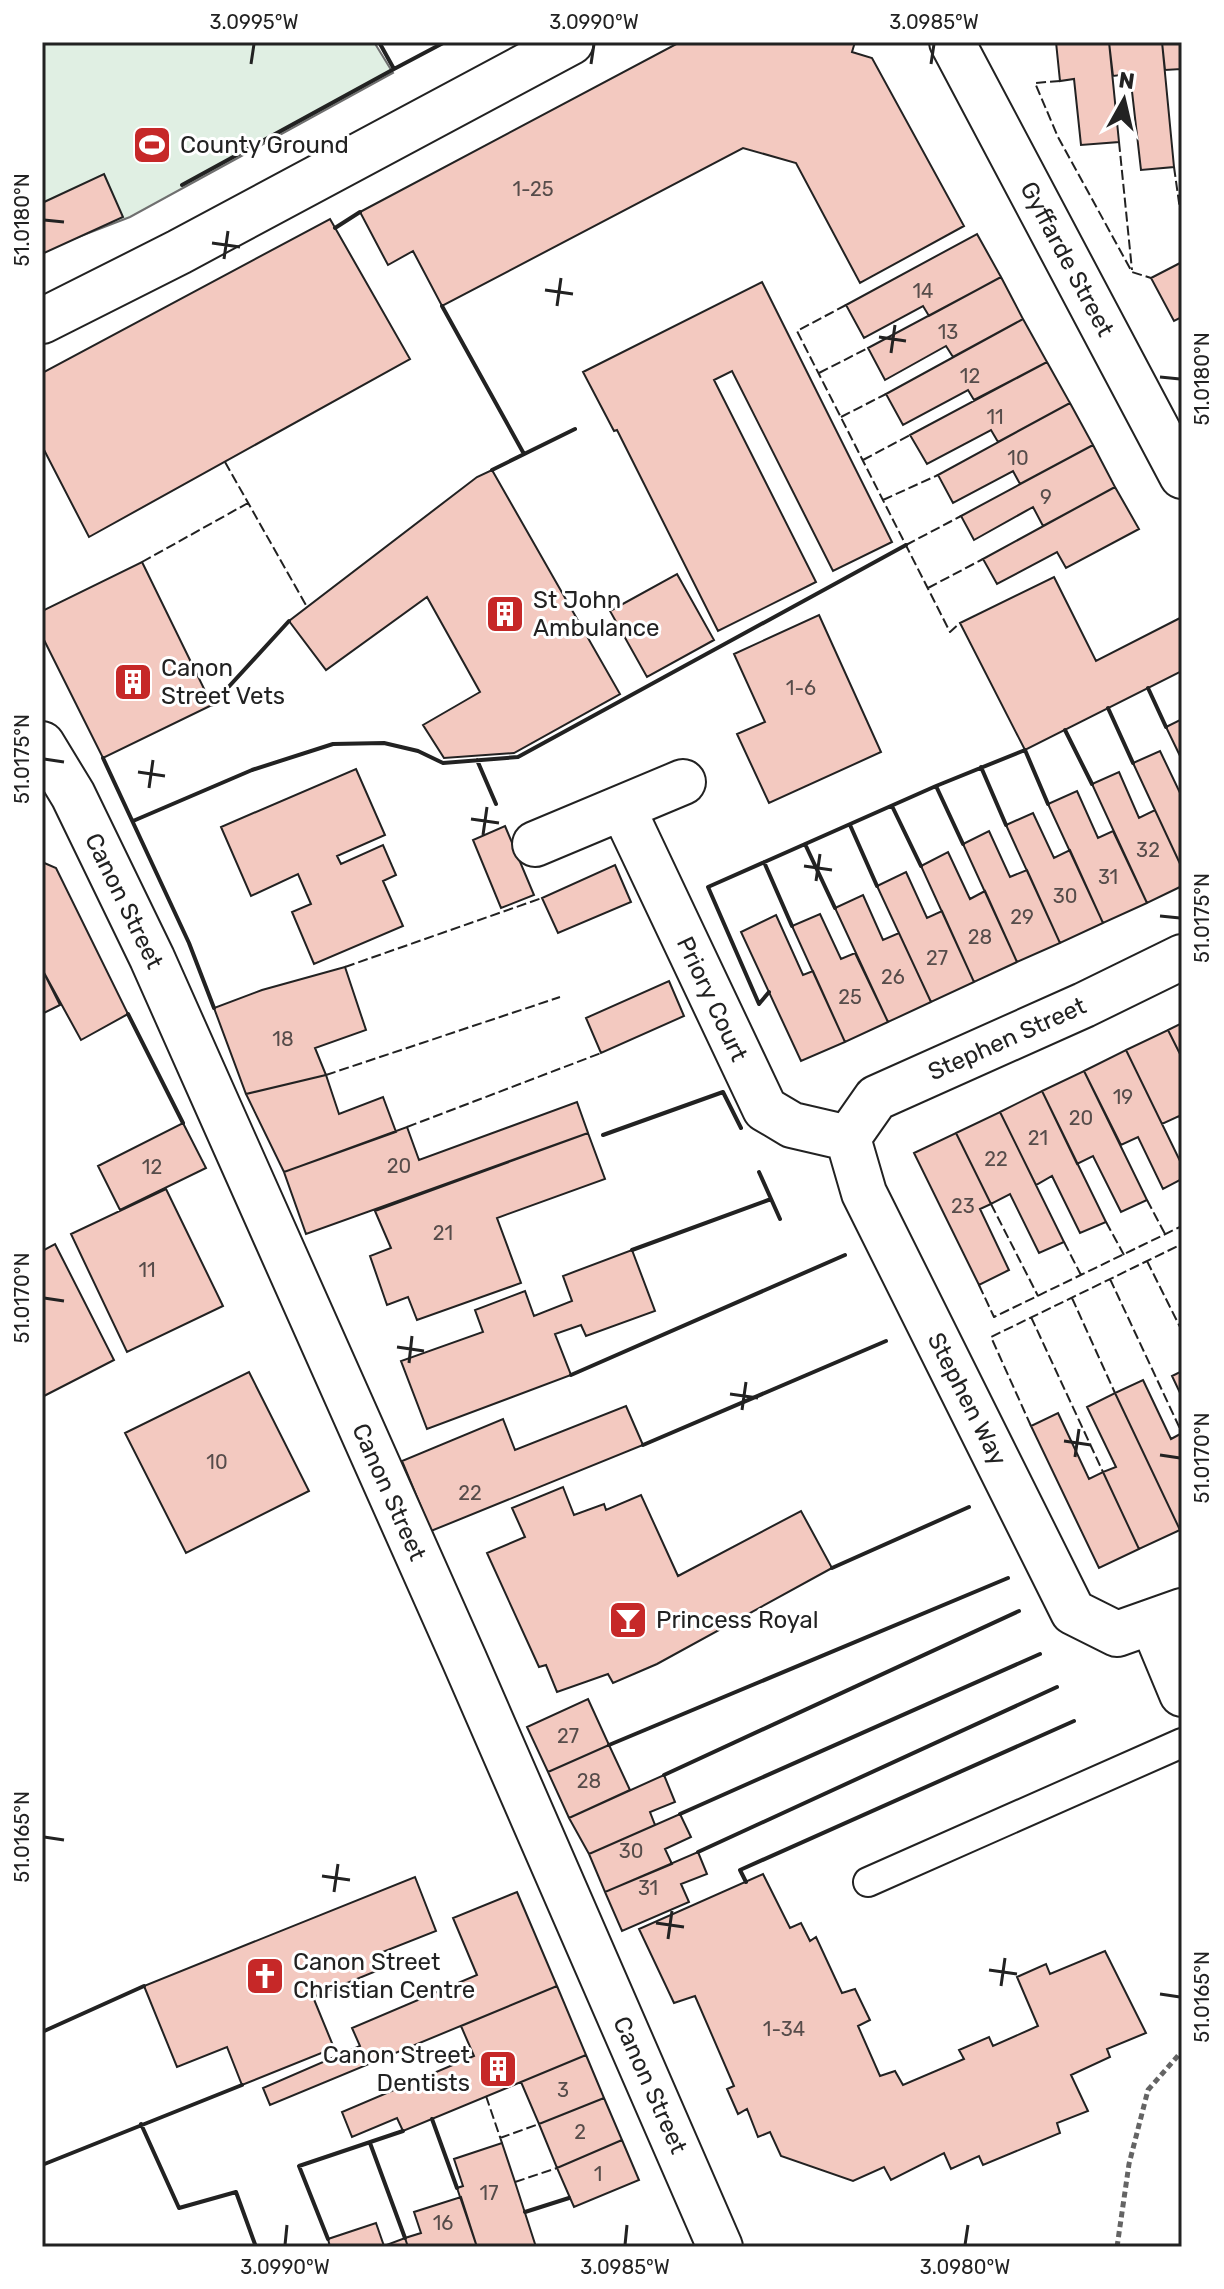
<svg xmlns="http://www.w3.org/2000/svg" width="1224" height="2289" viewBox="0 0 1224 2289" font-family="Rubik,sans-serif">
<rect width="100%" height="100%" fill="#fff"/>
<path fill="#e0efe3" stroke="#6f6f6f" stroke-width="2" d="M42,42H374L393,73L130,217L42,251Z"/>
<path fill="#f3c9c0" stroke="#222" stroke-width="2" d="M680,42H855L852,52L872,58L964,226L860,283L796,163L743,148L442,306L413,251L388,265L360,212Z
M1056,42H1109L1119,142L1081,145L1074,79L1060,81Z
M1109,42H1162L1174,167L1141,170L1130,74L1113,76Z
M1162,42H1182V80L1181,69L1165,70Z
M104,174L123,217L42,254V203Z
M330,219L410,359L89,537L42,446V373Z
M977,234L1001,277L929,316L923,306L864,338L846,305Z
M1182,262V317L1174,321L1151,278Z
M1001,277L1023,319L953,357L946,346L885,380L868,348Z
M762,282L892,542L833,571L732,371L714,380L816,582L718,631L617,430L614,431L583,372Z
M1023,319L1047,362L974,400L968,390L903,425L886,394Z
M1047,362L1070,403L998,442L991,430L927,464L910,435Z
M1070,403L1093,445L1020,484L1013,471L953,503L938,475Z
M1093,445L1115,487L1043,526L1033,507L974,540L961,516Z
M492,470L620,694L514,753L444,758L423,725L480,692L427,597L326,670L289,621L477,477Z
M1115,487L1139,529L1066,568L1057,552L997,584L983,559Z
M142,562L212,705L103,758L42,636V611Z
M677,574L714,640L647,677L610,611Z
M1054,577L1096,661L1182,617V671L1025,750L960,623Z
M819,615L881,752L769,803L737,734L765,722L734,654Z
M1182,719V760L1166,727Z
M1160,751L1182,797V868L1133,763Z
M356,769L385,835L337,856L341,864L383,845L396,875L383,881L403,926L314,964L292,912L311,904L298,874L251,896L221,827Z
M1119,772L1139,818L1155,810L1182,868V886L1147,903L1092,784Z
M1077,791L1098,838L1113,831L1147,903L1103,923L1048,804Z
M1033,813L1054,858L1070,850L1103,923L1060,943L1006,825Z
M505,826L534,895L501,908L473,840Z
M989,831L1010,877L1027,870L1060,943L1017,962L963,844Z
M948,852L970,899L985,891L1017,962L974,982L921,866Z
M42,862L56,868L128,1014L81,1040L42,969Z
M615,865L631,902L558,933L542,898Z
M906,872L927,918L942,911L974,982L931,1002L877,886Z
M863,895L883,940L899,933L931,1002L888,1022L835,908Z
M820,914L841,959L855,953L888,1022L845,1042L792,926Z
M776,915L803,975L813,971L845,1042L801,1061L741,932Z
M345,967L366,1030L315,1048L326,1075L246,1094L214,1008L262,990Z
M42,969L60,1005L42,1014Z
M669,981L684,1016L601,1053L586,1018Z
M1182,1023V1058L1168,1030Z
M1168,1030L1182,1058V1123L1179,1116L1162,1124L1126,1050Z
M1126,1050L1182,1165V1179L1163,1189L1138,1137L1121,1145L1084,1071Z
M1084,1071L1147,1200L1121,1212L1093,1156L1077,1164L1042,1091Z
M326,1075L339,1114L383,1097L396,1132L284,1172L246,1094Z
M1042,1091L1106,1222L1080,1233L1052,1176L1036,1185L1000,1112Z
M577,1102L588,1133L306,1234L284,1172L407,1127L419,1160Z
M1000,1112L1064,1242L1039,1253L1010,1194L991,1204L956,1133Z
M183,1123L206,1168L120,1210L98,1166Z
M588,1133L605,1179L497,1218L521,1283L417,1320L408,1297L387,1305L370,1256L391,1248L375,1211Z
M956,1133L991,1204L980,1209L1009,1270L979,1285L914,1153Z
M166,1189L223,1306L127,1352L71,1234Z
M55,1244L114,1360L42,1397V1251Z
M632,1250L655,1311L586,1336L581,1325L555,1334L571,1375L427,1429L401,1361L483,1332L475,1310L525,1291L534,1316L572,1301L563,1276Z
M1182,1371V1397L1172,1376Z
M249,1372L309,1491L186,1553L125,1433Z
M1143,1380L1171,1439L1182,1433L1180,1530L1115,1393Z
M1115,1393L1180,1530L1139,1549L1103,1472L1116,1467L1087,1407Z
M626,1406L643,1445L431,1531L402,1461L503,1419L515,1450Z
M1058,1413L1089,1479L1103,1472L1139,1549L1099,1568L1031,1426Z
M563,1487L574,1515L604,1504L606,1510L641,1495L678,1576L801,1511L832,1568L657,1664L613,1683L608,1674L557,1692L546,1665L539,1667L487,1553L525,1537L512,1508Z
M588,1699L609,1745L548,1772L527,1727Z
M609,1745L630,1790L569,1818L548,1772Z
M664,1775L675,1802L650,1812L655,1825L589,1854L569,1818Z
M680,1814L691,1837L665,1849L672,1864L605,1892L589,1854Z
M698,1852L707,1874L681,1884L689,1902L622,1931L605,1892Z
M763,1874L790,1928L801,1923L810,1941L816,1937L842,1993L855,1989L870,2020L858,2026L880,2076L895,2071L903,2085L964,2059L959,2050L989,2037L993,2046L1038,2026L1017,1977L1046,1964L1050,1974L1105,1951L1146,2033L1107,2049L1110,2057L1071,2075L1088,2111L1057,2123L1060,2133L983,2165L979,2156L951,2169L944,2153L891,2180L884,2167L853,2181L781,2156L770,2132L758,2137L747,2109L738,2114L727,2089L734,2086L695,1996L674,2003L639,1929Z
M415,1877L436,1931L380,1953L386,1967L313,1997L334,2048L242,2085L227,2047L177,2067L144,1986Z
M517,1892L557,1986L270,2105L263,2088L360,2046L352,2028L477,1975L453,1918Z
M557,1986L586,2055L403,2131L397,2118L352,2137L342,2112L474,2056L461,2026Z
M586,2055L604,2098L539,2124L521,2082Z
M604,2098L622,2140L557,2168L539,2124Z
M622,2140L639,2180L574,2207L557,2168Z
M502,2143L515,2182L536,2247H477L457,2188L463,2186L454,2159Z
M461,2197L477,2247H408L405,2238L421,2233L414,2212Z
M376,2223L384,2246L405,2238L408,2247H330L328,2239Z"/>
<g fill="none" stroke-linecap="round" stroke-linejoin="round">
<defs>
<path id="lane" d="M868,1882L1182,1743"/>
<path id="street" d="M952,42L1182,476
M42,321L179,252L571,42
M42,744L73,795L152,958L464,1659L720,2247
M623,809L765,1109L792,1125L848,1138
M535,844L683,782
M848,1138L864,1193L1073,1612L1117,1634L1182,1611
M848,1138L876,1098L1084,1005L1182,957
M1152,1622L1182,1694"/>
</defs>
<use href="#lane" stroke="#222" stroke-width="32"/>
<use href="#street" stroke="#222" stroke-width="48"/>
<path stroke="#646464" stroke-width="5" stroke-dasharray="6 4" stroke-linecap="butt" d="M1117,2247L1129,2164L1148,2090L1182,2051"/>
<use href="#lane" stroke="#fff" stroke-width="28"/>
<use href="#street" stroke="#fff" stroke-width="44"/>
<path stroke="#222" stroke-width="2" stroke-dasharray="10 4" stroke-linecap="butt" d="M1060,81L1035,83L1058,137L1132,272L1151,278
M1119,142L1132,270
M1174,167L1182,224
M846,305L797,331L950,632L960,623
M819,373L868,348
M841,417L886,394
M863,460L910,435
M225,462L307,607
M883,500L938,475
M906,545L961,516
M142,562L248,503
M928,588L983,559
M345,967L542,898
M326,1075L560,997
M407,1127L601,1053
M1147,1200L1165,1234
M991,1204L1038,1296
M1106,1222L1124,1255
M1064,1242L1081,1275
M1147,1261L1182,1331
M1110,1279L1182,1433
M979,1285L994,1317L1182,1226
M1072,1298L1115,1393
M1031,1317L1103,1472
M1031,1426L991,1337L1182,1244
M486,2096L502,2143
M500,2138L539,2124
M515,2182L557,2168"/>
<path stroke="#222" stroke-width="4" d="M394,69L445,42
M182,185L394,69L379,42
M335,228L360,212
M442,306L524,454
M492,470L575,429
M1148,688L1166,727
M212,705L289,621
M1108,708L1133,763
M1065,730L1092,784
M103,758L189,943L214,1008
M477,760L496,804
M981,767L1006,825
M936,786L963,844
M892,806L921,866
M133,821L252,770L333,744L384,743L418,751L443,763L518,757L906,545
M850,825L877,886
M805,844L835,908
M764,862L792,926
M769,992L759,1004L708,887L936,786L1025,750L1048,804
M128,1014L183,1123
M603,1135L723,1092L741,1128
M759,1172L780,1219
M632,1250L771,1199
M571,1375L845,1255
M643,1445L886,1341
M832,1568L969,1507
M609,1745L1008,1578
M664,1775L1019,1611
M680,1814L1040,1654
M698,1852L1057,1687
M746,1882L740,1870L1074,1721
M42,2032L144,1986
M432,2119L457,2188
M141,2124L179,2208L236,2192L256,2247
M370,2143L405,2238
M42,2165L242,2085
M525,2212L569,2198
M328,2239L299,2166L403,2131"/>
</g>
<path fill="none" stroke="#222" stroke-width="3" d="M251,64L254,44M591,64L594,44M931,64L934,44M44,220L64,222M212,243L240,247M224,259L228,231M545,290L573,294M557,306L561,278M879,337L906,341M891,353L895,325M1160,377L1180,379M44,759L64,762M138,772L165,776M149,788L153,760M471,819L499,823M483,835L487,807M804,866L832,870M816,881L820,854M1160,916L1180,918M44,1298L64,1301M397,1347L424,1351M409,1363L412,1336M730,1394L758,1398M742,1410L746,1382M1064,1441L1091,1445M1160,1455L1180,1458M1075,1457L1079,1429M44,1837L64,1840M322,1876L350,1880M334,1892L338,1864M656,1923L684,1927M668,1939L672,1911M989,1970L1017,1974M1001,1986L1005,1958M1160,1994L1180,1997M285,2245L287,2225M625,2245L627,2225M965,2245L968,2225"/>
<defs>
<symbol id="stadium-square" viewBox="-11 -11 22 22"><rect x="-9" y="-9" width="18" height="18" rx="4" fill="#c62828" stroke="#fff"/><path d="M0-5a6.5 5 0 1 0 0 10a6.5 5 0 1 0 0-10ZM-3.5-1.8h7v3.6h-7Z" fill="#fff"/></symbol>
<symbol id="building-square" viewBox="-11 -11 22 22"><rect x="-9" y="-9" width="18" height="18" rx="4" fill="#c62828" stroke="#fff"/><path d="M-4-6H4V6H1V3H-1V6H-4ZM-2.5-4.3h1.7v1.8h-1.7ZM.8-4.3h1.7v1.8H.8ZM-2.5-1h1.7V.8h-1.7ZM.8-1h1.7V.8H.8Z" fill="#fff"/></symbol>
<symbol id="bar-square" viewBox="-11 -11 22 22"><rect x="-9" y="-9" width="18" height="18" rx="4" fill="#c62828" stroke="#fff"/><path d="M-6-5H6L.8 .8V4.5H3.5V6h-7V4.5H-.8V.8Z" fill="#fff"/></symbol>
<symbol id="church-square" viewBox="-11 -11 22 22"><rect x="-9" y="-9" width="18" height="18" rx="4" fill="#c62828" stroke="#fff"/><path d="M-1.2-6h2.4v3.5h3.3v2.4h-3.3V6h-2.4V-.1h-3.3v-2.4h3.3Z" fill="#fff"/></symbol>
</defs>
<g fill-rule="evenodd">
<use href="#stadium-square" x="130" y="123" width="44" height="44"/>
<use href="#building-square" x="483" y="592" width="44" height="44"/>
<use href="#building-square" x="111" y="660" width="44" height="44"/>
<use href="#bar-square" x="606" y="1598" width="44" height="44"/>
<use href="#church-square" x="243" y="1954" width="44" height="44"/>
<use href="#building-square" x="476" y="2047" width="44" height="44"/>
</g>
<g text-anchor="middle" stroke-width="6" stroke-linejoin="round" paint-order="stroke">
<g font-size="20" fill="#564c4a">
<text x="533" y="196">1-25</text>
<text x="923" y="298">14</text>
<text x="948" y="339">13</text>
<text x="970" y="383">12</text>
<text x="995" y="424">11</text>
<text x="1018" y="465">10</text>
<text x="1046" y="504">9</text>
<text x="801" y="695">1-6</text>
<text x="1148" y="857">32</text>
<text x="1108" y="884">31</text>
<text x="1065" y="903">30</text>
<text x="1022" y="924">29</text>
<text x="980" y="944">28</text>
<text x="937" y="965">27</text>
<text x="893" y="984">26</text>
<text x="850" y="1004">25</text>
<text x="283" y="1046">18</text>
<text x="1123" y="1104">19</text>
<text x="1081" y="1125">20</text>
<text x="1038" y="1145">21</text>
<text x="996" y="1166">22</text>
<text x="399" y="1173">20</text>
<text x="152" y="1174">12</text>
<text x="963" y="1213">23</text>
<text x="443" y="1240">21</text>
<text x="147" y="1277">11</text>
<text x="217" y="1469">10</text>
<text x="470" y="1500">22</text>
<text x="568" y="1743">27</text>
<text x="589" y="1788">28</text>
<text x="631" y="1858">30</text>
<text x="648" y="1895">31</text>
<text x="784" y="2036">1-34</text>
<text x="563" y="2097">3</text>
<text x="580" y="2139">2</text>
<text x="598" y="2181">1</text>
<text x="489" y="2200">17</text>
<text x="443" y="2230">16</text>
</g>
<g font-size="24" fill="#222" stroke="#fff" text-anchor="start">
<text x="180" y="153">County Ground</text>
<text x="533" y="608">St John<tspan x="533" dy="28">Ambulance</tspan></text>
<text x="161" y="676">Canon<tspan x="161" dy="28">Street Vets</tspan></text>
<text x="656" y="1628">Princess Royal</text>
<text x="293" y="1970">Canon Street<tspan x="293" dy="28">Christian Centre</tspan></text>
<text x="470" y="2063" text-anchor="end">Canon Street<tspan x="470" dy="28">Dentists</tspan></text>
</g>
<g font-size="24" fill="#222" stroke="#fff">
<text transform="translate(1067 259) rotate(62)" y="8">Gyffarde Street</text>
<text transform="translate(124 901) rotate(64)" y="8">Canon Street</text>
<text transform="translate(712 999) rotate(65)" y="8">Priory Court</text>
<text transform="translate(1007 1039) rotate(-24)" y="8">Stephen Street</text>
<text transform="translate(967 1399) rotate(63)" y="8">Stephen Way</text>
<text transform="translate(389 1492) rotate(66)" y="8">Canon Street</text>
<text transform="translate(650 2085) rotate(66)" y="8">Canon Street</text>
</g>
</g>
<rect width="1224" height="2289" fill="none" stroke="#ffffff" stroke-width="88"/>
<g transform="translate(1124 100) rotate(8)" stroke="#ffffff" stroke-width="6" paint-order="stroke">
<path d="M0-6L14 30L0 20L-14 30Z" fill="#222222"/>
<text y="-12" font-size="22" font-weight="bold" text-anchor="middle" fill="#222222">N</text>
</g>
<rect x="44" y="44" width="1136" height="2201" fill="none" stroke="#222" stroke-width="3"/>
<g font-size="20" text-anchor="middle" fill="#222">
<text x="254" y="29">3.0995°W</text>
<text x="594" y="29">3.0990°W</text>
<text x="934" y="29">3.0985°W</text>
<text transform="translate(22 220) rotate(-90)" y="7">51.0180°N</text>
<text transform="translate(1202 379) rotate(-90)" y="7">51.0180°N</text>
<text transform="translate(22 759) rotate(-90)" y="7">51.0175°N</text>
<text transform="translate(1202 918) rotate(-90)" y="7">51.0175°N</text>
<text transform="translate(22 1298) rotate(-90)" y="7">51.0170°N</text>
<text transform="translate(1202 1458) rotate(-90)" y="7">51.0170°N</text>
<text transform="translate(22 1837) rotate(-90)" y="7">51.0165°N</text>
<text transform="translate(1202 1997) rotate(-90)" y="7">51.0165°N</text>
<text x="285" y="2274">3.0990°W</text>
<text x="625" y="2274">3.0985°W</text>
<text x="965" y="2274">3.0980°W</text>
</g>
</svg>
